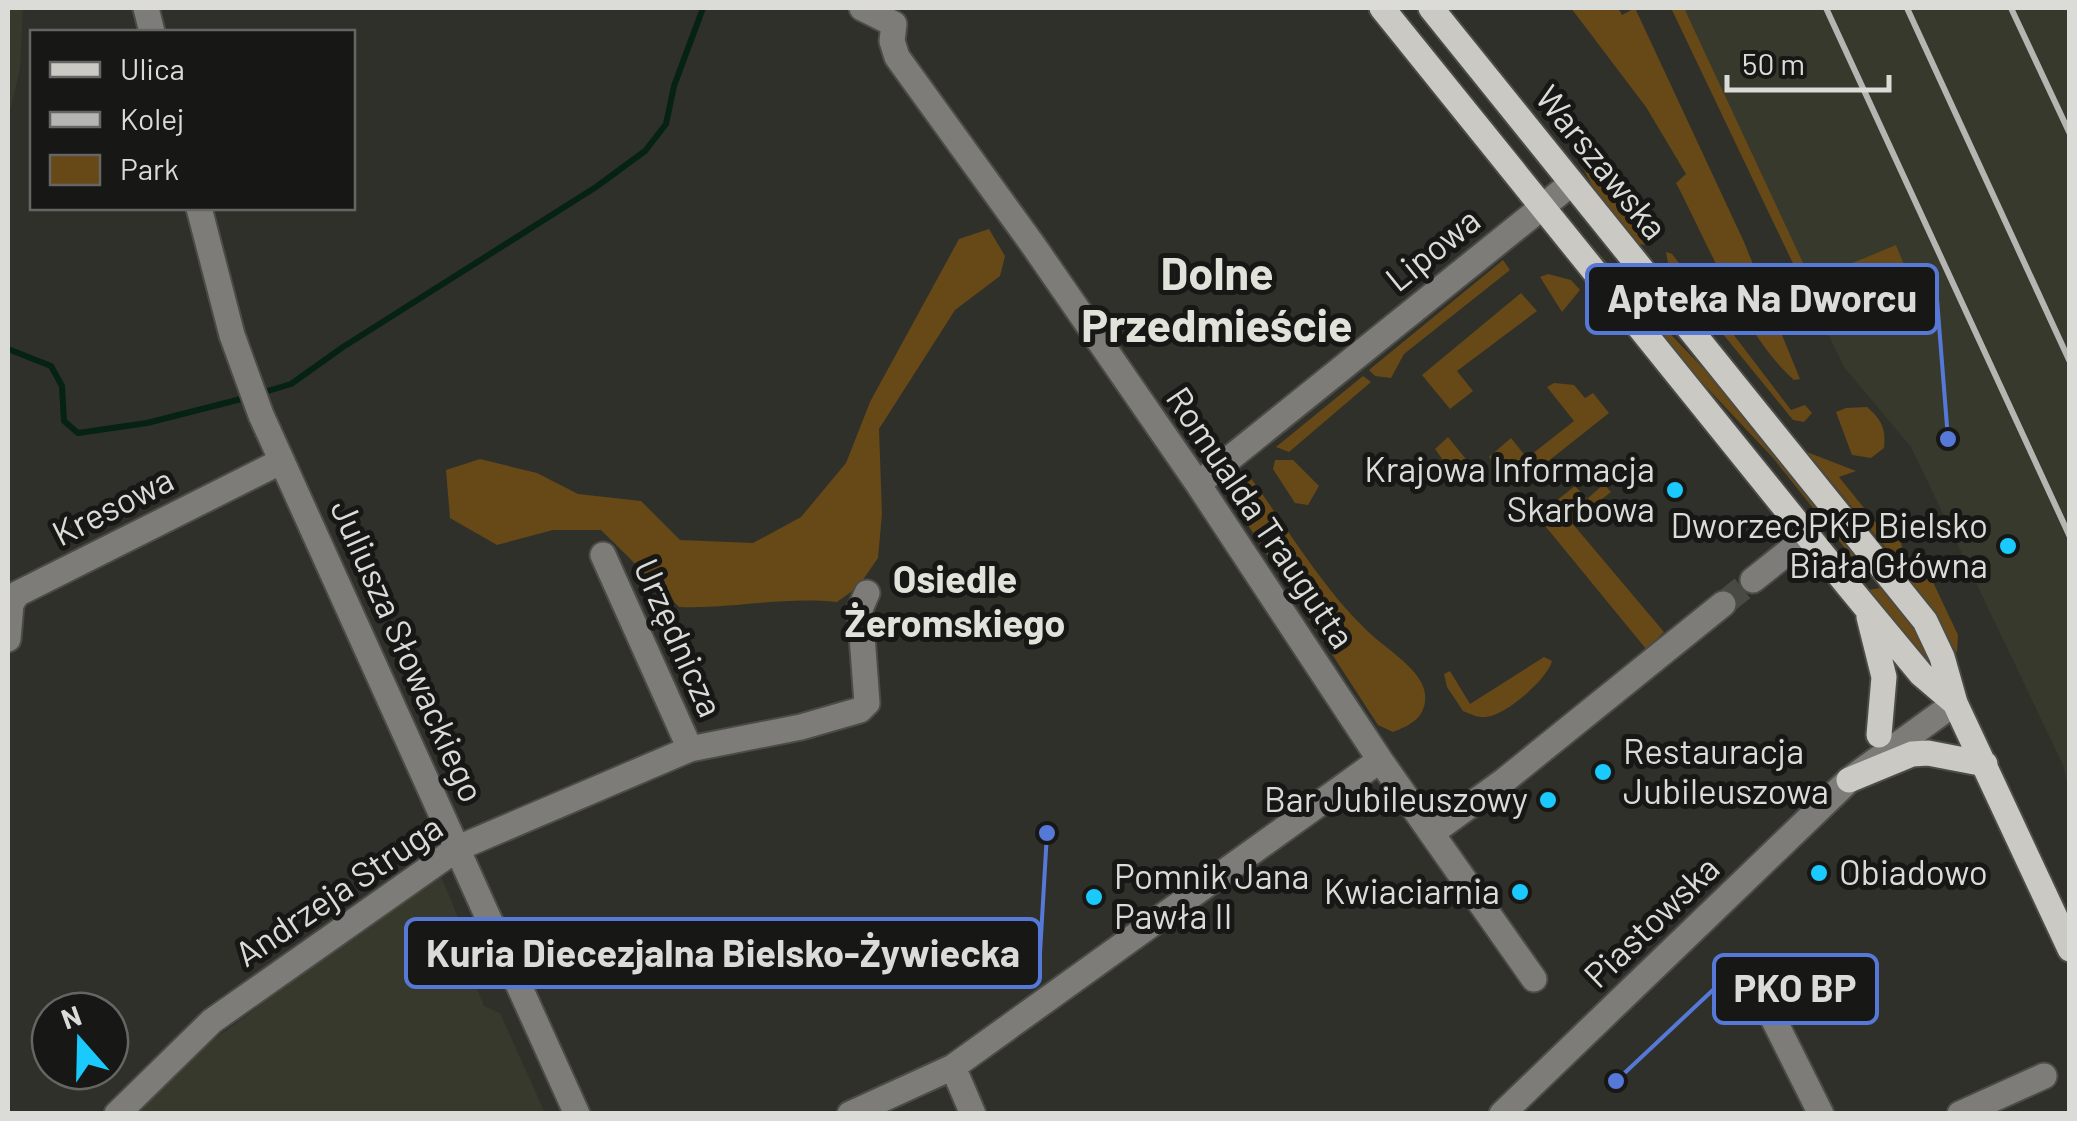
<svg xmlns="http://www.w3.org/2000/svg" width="2077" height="1121" viewBox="0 0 2077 1121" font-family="Barlow,sans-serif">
<rect width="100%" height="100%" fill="#2f302a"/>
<path fill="#36392c" d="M8,8H23L20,69L8,119Z
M1672,8H2069V793L2063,765L1911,447L1844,367Z
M440,874L484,979L476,986L484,1006L500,1013L545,1113L131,1114L176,1067Z"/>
<path fill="#674817" d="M1571,8H1618L1622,15L1635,8L1744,242L1800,379L1794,380C1745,337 1707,242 1676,183L1686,174L1646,107Z
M1671,8H1684L1811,280L1896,245L1905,267L1837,297L1833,288L1829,289L1832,297L1828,299L1825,295L1817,299L1819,306L1798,316L1785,286L1800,278Z
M1569,141L1647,239L1645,245L1639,244L1596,193Z
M989,229L1005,256L1000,276L955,310L879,429L882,514L878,558L858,587L837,602C782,596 734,609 679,607L601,530H553L497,545L450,518L446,470L480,459L537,473L578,494L641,501L680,540L753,543L801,517L846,463L870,402L959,239Z
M1588,241L1658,321L1738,405L1861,558L1856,562L1773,458L1681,360L1587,243Z
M1666,252L1672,254L1791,410L1805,405L1812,413L1804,422L1793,420L1669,268Z
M1503,260L1510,270L1404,354L1391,378L1375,376L1369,370Z
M1548,274L1571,280L1580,290L1562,312L1540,277Z
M1521,293L1537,311L1457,371L1473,391L1450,409L1422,375Z
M1363,376L1371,382L1289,452L1276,447Z
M1554,383L1574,385L1585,398L1593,393L1609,413L1527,478L1514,462L1501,472L1489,457L1511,438L1527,458L1574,421L1547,387Z
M1867,407C1882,420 1886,429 1884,448L1871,458L1852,455L1836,412L1846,408Z
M1448,437L1478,474L1462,487L1435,449Z
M1807,452L1856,471L1839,477L1877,524L1898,522L1902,548L1894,558Z
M1275,460H1293L1319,486L1308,505L1295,503L1273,469Z
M1243,476L1250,477C1289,530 1325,593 1374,637C1390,651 1423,672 1425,694C1427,717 1411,725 1393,732L1378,725L1235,505L1229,493L1233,481Z
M1604,484L1611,492L1572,523L1664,632L1646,649L1537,516L1575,486L1587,499Z
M1924,563L1958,635L1957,653L1912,582Z
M1886,587L1925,643L1938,678L1868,590Z
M1544,657L1552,661C1548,678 1506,716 1486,717C1478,718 1470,714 1463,711L1447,687L1444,674L1450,671L1470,704Z"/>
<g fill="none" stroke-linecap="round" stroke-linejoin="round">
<path stroke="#052215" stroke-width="6" d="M8,349L51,366L62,386L64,421L78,433L147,423L249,397
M261,393L291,384L343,347L596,187L645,151L666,124L674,86L703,8"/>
<path stroke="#494a44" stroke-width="25" stroke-dasharray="25 12" stroke-linecap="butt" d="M1723,604L1753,580"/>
<defs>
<path id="minor" d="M146,8L152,32
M862,8L894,24L892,41L897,57L1033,245L1198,484L1380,760L1534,979
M199,208L232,335L261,415L577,1114
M1198,484L1572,183
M603,555L690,749
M1753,580L1808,536
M8,639L11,604L17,594L282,461
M1432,833L1505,780L1723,604
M1743,972L1763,998L1821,1114
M953,1067L973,1114
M117,1114L212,1021L458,848L690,749L801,727L860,710L867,703L860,609L867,593
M850,1114L953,1067L1380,760
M1502,1114L1849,780L1955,703
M1960,1114L2044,1076"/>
<path id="major" d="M1382,8L1849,587L1921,674L1955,703
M1431,8L1925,621L1942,657L1955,703L2070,949
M1869,617L1884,677L1879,735
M1849,780L1912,754L1928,753L1985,764"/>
</defs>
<use href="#minor" stroke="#4b4c46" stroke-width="29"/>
<use href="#major" stroke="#4b4c46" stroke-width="29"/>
<use href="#minor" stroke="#7d7c79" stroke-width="25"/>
<use href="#major" stroke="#cbc9c3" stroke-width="25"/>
<path stroke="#b5b6b2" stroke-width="6" d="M1826,8L2070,537
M1907,8L2070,362
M2011,8L2070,134"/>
</g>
<g fill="#1acafc" stroke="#171815" stroke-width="4">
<circle cx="1675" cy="490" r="10"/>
<circle cx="2008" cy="546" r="10"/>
<circle cx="1603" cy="772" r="10"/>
<circle cx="1548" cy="800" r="10"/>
<circle cx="1819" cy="873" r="10"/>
<circle cx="1520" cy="892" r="10"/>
<circle cx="1094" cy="897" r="10"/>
</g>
<g text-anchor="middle" stroke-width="10" stroke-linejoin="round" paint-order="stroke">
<g font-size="35" fill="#dbdcd8" stroke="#171815">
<text transform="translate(1601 163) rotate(51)" y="12">Warszawska</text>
<text transform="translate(1433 250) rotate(-39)" y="12">Lipowa</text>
<text transform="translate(113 507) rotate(-27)" y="12">Kresowa</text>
<text transform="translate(1260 518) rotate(56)" y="12">Romualda Traugutta</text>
<text transform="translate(678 638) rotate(66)" y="12">Urzędnicza</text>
<text transform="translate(407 651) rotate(66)" y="12">Juliusza Słowackiego</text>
<text transform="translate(339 891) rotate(-34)" y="12">Andrzeja Struga</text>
<text transform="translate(1652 922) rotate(-44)" y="12">Piastowska</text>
</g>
<g font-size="35" fill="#dbdcd8" stroke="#171815" text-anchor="end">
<text x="1655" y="482">Krajowa Informacja<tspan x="1655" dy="40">Skarbowa</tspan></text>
<text x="1988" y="538">Dworzec PKP Bielsko<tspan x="1988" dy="40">Biała Główna</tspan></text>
<text x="1623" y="764" text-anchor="start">Restauracja<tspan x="1623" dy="40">Jubileuszowa</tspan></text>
<text x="1528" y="812">Bar Jubileuszowy</text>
<text x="1839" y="885" text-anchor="start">Obiadowo</text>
<text x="1114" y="889" text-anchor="start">Pomnik Jana<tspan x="1114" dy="40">Pawła II</tspan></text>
<text x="1500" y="904">Kwiaciarnia</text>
</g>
<g font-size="38" font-weight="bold" fill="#e1e3db" stroke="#171815">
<text x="955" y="593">Osiedle<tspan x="955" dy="44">Żeromskiego</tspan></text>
</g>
<g font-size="45" font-weight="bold" fill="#e1e3db" stroke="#171815">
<text x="1217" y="290">Dolne<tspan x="1217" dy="52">Przedmieście</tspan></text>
</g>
</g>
<path fill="none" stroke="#5679d8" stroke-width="4" d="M1948 439L1937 299M1047 833L1040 953M1616 1081L1714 989"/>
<g fill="#5679d8" stroke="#171815" stroke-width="4">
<circle cx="1948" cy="439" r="10"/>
<circle cx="1047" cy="833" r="10"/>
<circle cx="1616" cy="1081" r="10"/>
</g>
<g fill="#171815" stroke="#5679d8" stroke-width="4">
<rect x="1587" y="265" width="350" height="68" rx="10"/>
<rect x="406" y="919" width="634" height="68" rx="10"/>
<rect x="1714" y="955" width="163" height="68" rx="10"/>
</g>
<g font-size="38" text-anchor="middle" font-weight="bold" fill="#dbdcd8">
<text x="1762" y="312">Apteka Na Dworcu</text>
<text x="723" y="967">Kuria Diecezjalna Bielsko-Żywiecka</text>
<text x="1795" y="1002">PKO BP</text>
</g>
<rect width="2077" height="1121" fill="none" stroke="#dbdcd8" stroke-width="20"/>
<rect x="30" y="30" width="325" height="180" fill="#171815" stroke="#656663" stroke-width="2.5"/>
<rect x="50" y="62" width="50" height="15" fill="#cbc9c3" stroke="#656663" stroke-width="2.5"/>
<text x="120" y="80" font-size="30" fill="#dbdcd8">Ulica</text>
<rect x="50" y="112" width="50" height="15" fill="#b5b6b2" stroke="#656663" stroke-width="2.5"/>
<text x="120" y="130" font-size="30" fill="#dbdcd8">Kolej</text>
<rect x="50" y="155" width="50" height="30" fill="#674817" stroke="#656663" stroke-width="2.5"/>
<text x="120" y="180" font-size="30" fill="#dbdcd8">Park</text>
<g transform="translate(80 1041) rotate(340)"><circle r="48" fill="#171815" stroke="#656663" stroke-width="2.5"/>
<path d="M0-8L18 38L0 25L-18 38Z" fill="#1acafc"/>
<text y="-15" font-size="28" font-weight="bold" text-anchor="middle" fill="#dbdcd8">N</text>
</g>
<path d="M1727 75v15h162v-15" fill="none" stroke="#dbdcd8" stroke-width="5"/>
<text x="1742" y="75" font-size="30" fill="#dbdcd8" stroke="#171815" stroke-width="8" paint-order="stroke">50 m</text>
</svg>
